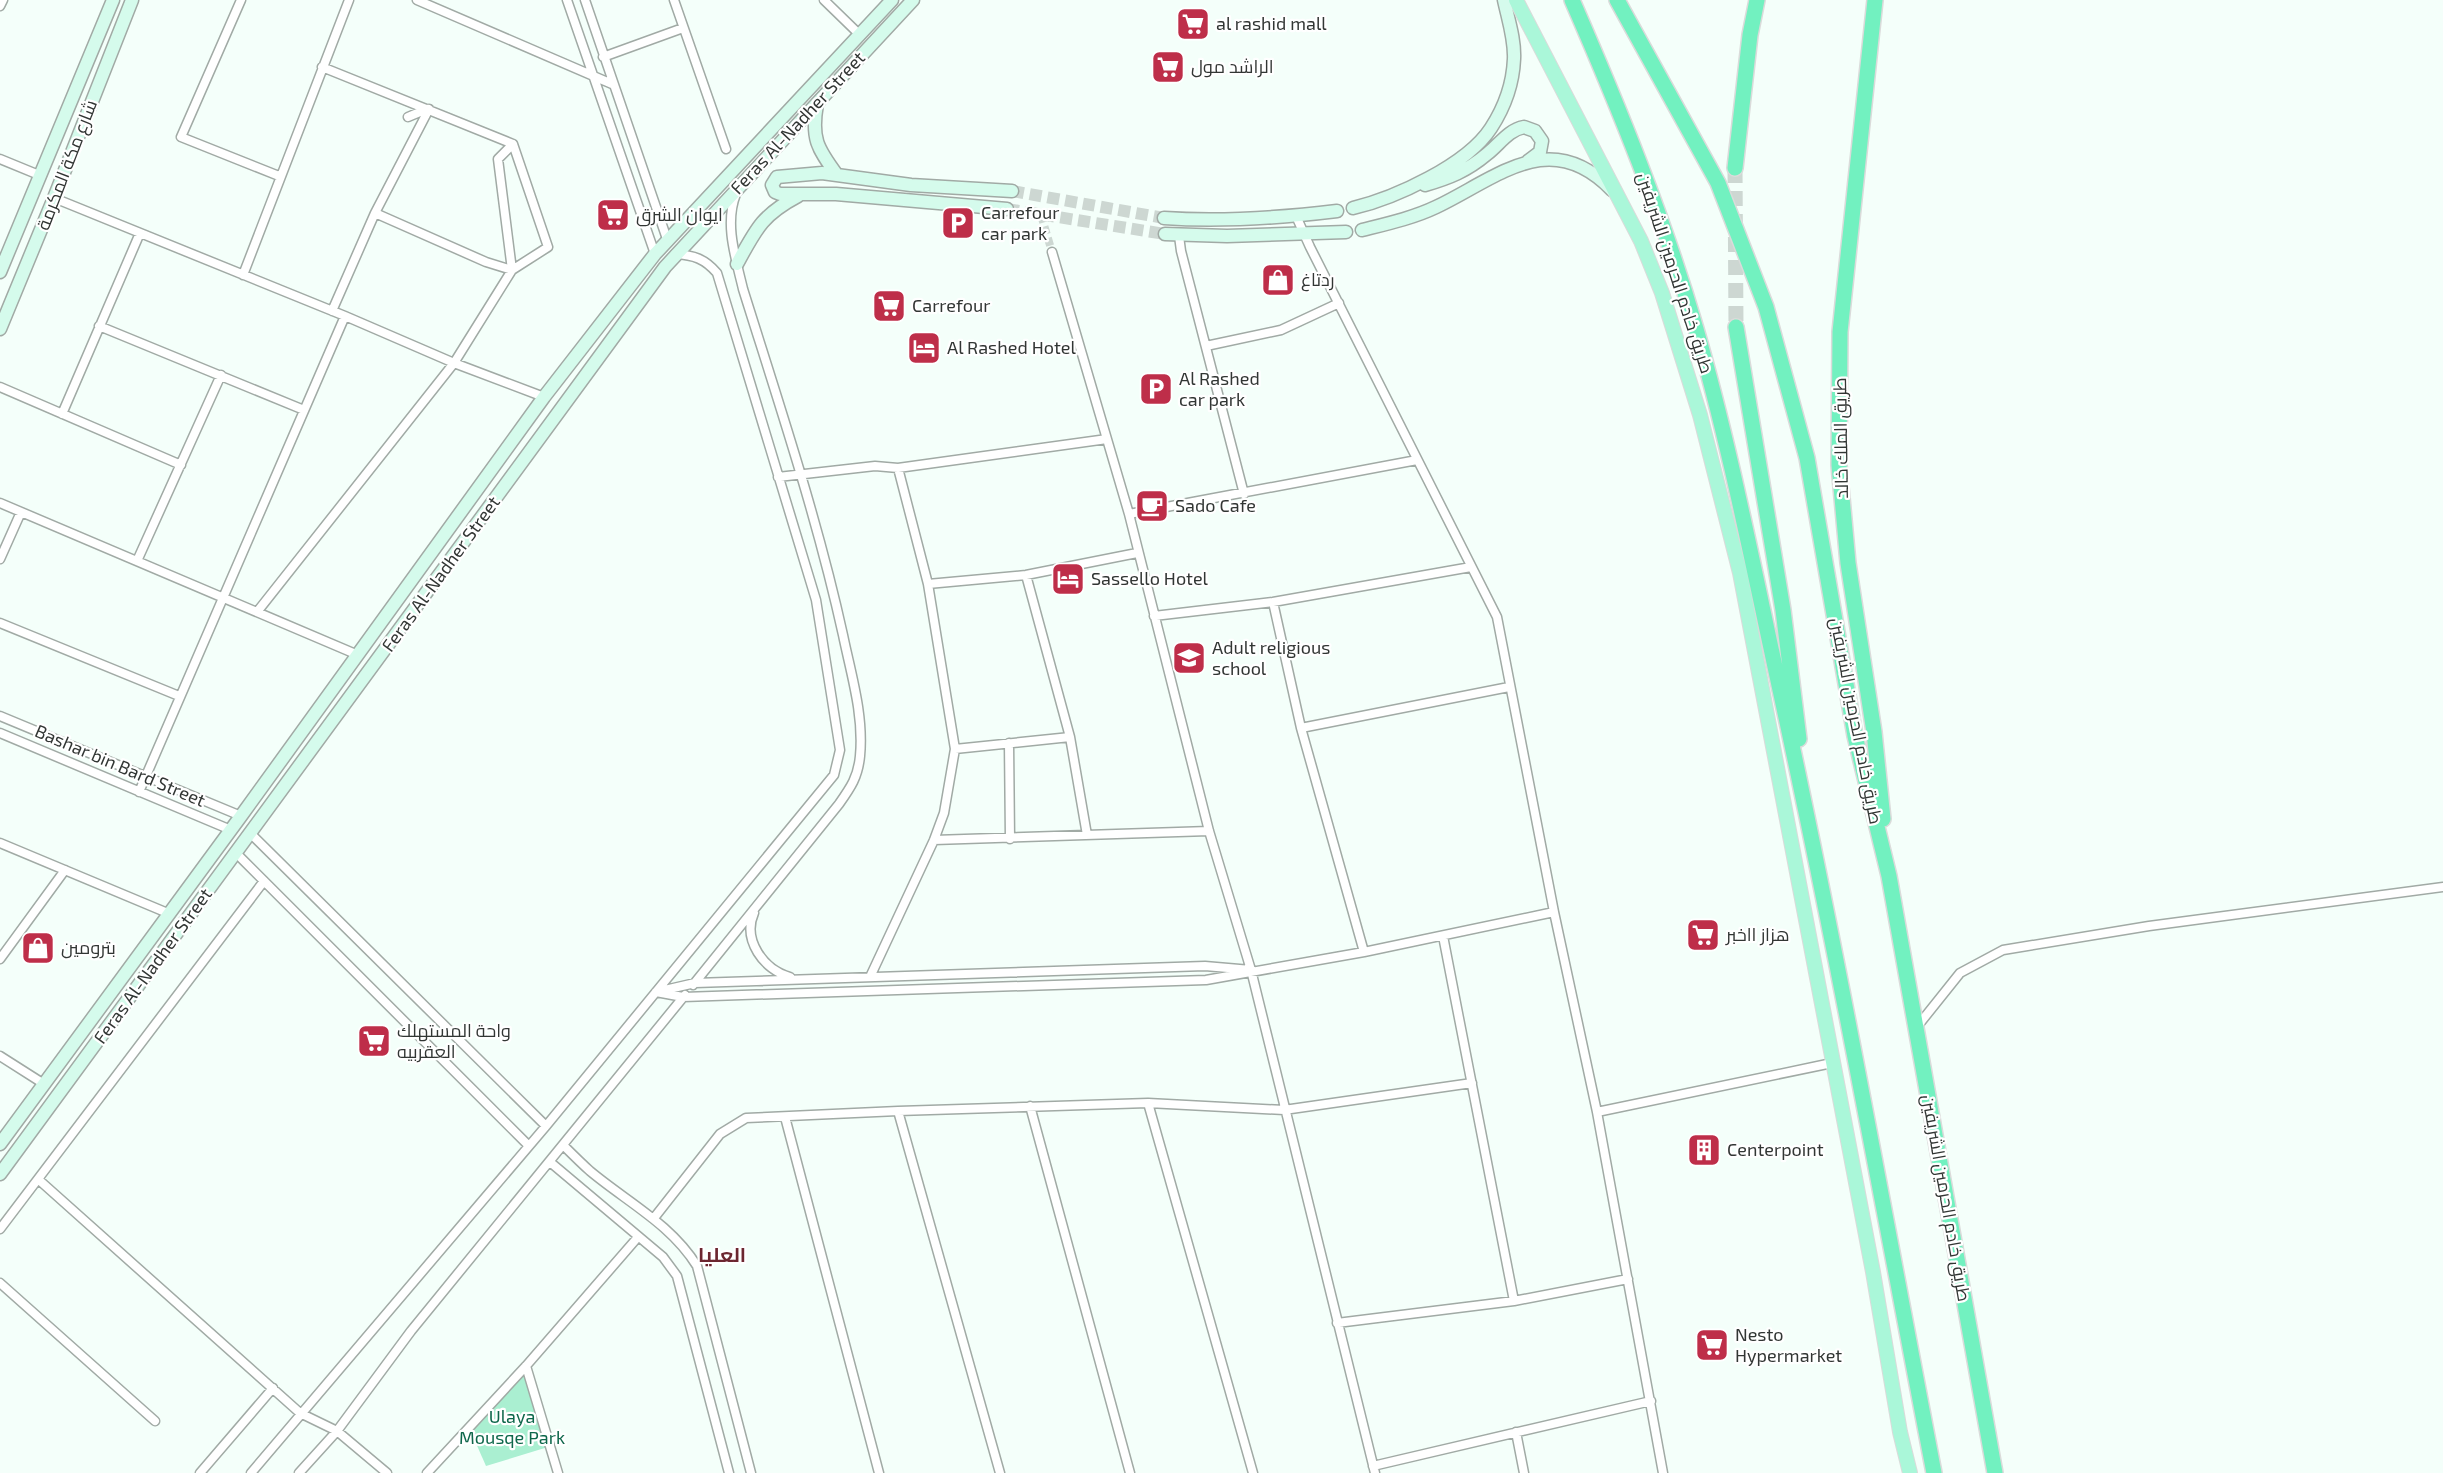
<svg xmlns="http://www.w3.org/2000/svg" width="2443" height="1473" viewBox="0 0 2443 1473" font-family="'Exo 2',Cairo,sans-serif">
<rect width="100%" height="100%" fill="#f4fffa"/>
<path fill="#aaefd1" d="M526,1366L548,1447L486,1466L471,1432Z"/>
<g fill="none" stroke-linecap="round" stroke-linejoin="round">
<path stroke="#cdd7d2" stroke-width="8" stroke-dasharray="8 4" stroke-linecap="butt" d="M1041,215L1052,252"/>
<path stroke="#cdd7d2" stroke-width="12" stroke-dasharray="12 6" stroke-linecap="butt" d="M1012,191L1164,218
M1007,209L1165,234"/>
<path stroke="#cdd7d2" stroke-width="15" stroke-dasharray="15 8" stroke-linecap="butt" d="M1735,168L1736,327"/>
<defs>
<path id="street" d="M241,0L181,137L279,176
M417,0L612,84
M567,0L655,254
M585,0L668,242
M674,0L726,149
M824,0L859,34
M0,6L3,0
M603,57L683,28
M322,67L513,144L548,247L512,270L486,262L375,213
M408,117L427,109
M0,159L39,175
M54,198L345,316L454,363L544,397
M1296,216L1310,247L1497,617L1554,912
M1179,236L1181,251L1244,494
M1052,252L1129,514L1209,831L1251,970L1375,1473
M243,275L349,0
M332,311L375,213L429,109
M99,326L304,410
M1206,346L1281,330L1339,303
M0,387L181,465
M62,414L140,233
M778,477L875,466L898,468L1107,439
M0,503L358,655
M1129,514L1417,460
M0,559L21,512
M137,561L221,375
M1026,575L1070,737L1087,835
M928,584L1026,575L1137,553
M1273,602L1301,728L1364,952
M257,612L454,363L512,270L498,159L513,144
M1154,616L1273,602L1471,567
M0,623L179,696
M0,716L241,816
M1301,728L1509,687
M0,733L231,830
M1009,743L1010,839
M955,749L1070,737
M139,792L345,316
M251,834L546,1126
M934,840L1209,831
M0,843L170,914
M236,853L529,1146
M754,913C742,940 764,970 790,977
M1443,936L1514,1301
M0,959L65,870
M1251,970L1205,966L695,983L656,992L683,997L1206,980L1364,952L1554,912L1597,1112L1832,1063
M870,977L934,840L944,813L955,749L928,584L898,468
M693,985L839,804C851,787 858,777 860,756C864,715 851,674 843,635C817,517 779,404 743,289C736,259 724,224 736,194
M1916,1028L1960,973L2003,950L2149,926L2443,887
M0,1056L44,1084
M1148,1103L1253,1473
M1030,1106L1130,1473
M898,1111L1000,1473
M1597,1112L1663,1473
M785,1117L879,1473
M563,1145C572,1154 581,1163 590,1171C627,1202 671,1224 697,1266L751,1473
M550,1162L663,1257L677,1276L729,1473
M39,1180L300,1413L337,1431L387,1473
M654,1218L720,1134L746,1118L898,1111L1148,1103L1284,1110L1472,1083
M0,1229L264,881
M0,1283L155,1421
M1337,1323L1514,1301L1628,1279
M526,1366L558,1473
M1516,1432L1524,1473
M1373,1466L1651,1401
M200,1473L273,1388
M251,1473L546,1126L834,775L840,750L816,600L717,273C705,259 694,255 675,254
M299,1473L337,1431L411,1331L685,995
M427,1473L526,1366L638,1237"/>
<path id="secondary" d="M817,104C811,138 817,148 837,175
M1425,185C1449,178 1467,171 1487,154C1499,145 1508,130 1524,127L1535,131L1542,141L1540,152L1528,161
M1353,208C1395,198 1467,165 1491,128C1504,108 1513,83 1514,59C1515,39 1508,19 1504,0
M1007,209L836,194H780L775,192L772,185L777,177L822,173L911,185L1012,191
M1164,218C1221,222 1279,218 1337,211
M1362,230C1386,224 1413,218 1436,207C1497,178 1550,126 1612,190
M1165,234L1227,236L1346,232
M737,264C756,229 762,215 798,196
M0,272L113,0
M0,329L54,198L132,0
M0,1144L241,816L544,397L655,254L892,0
M0,1174L665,267L913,0"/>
<path id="primary" d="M1516,0L1641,241L1662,293L1700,415L1740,573L1873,1272L1900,1432L1910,1473"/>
<path id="highway" d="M1572,0C1619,108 1663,216 1696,329C1732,453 1756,582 1784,708C1839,962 1885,1218 1934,1473
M1617,0L1718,183L1766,307L1807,458L1855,736L1889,876L1995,1473
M1875,0L1840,332L1839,465L1848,563L1874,732L1883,819
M1735,168L1750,35L1757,0
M1736,327L1783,610L1799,739"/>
</defs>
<use href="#street" stroke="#a1aaa5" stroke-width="11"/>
<use href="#secondary" stroke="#a1aaa5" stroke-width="15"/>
<use href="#primary" stroke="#dadbda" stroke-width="16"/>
<use href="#highway" stroke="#dadbda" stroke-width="18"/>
<use href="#street" stroke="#fff" stroke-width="8"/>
<use href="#secondary" stroke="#d5fbec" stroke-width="12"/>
<use href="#primary" stroke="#aaf7d9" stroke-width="14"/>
<use href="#highway" stroke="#72f1c0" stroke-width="15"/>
</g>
<defs>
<symbol id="supermarket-square" viewBox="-11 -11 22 22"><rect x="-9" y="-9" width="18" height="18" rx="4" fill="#be2e49" stroke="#fff"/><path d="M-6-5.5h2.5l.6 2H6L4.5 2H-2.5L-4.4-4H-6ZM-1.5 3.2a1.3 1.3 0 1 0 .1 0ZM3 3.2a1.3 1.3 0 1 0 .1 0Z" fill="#fff"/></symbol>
<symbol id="parking-square" viewBox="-11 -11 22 22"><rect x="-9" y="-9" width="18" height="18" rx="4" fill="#be2e49" stroke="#fff"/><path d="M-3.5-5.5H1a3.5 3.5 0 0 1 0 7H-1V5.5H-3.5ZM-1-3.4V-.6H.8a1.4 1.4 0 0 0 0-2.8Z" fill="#fff"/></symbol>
<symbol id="shop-square" viewBox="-11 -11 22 22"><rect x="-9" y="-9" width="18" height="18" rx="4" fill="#be2e49" stroke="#fff"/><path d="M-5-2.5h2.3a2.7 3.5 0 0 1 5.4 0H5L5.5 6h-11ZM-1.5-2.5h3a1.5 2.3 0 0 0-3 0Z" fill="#fff"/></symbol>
<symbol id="hotel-square" viewBox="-11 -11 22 22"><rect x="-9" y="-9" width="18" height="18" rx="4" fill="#be2e49" stroke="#fff"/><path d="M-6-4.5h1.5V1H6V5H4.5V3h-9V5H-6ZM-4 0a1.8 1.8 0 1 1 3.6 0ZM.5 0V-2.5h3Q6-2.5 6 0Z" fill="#fff"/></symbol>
<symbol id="cafe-square" viewBox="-11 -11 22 22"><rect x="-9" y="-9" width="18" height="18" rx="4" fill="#be2e49" stroke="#fff"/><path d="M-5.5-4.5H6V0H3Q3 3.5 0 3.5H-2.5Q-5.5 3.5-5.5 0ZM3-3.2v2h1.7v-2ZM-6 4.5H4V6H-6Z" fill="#fff"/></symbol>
<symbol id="school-square" viewBox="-11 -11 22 22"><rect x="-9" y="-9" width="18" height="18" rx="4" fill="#be2e49" stroke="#fff"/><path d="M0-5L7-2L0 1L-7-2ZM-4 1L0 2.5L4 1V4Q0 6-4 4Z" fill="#fff"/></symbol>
<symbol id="building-square" viewBox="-11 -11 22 22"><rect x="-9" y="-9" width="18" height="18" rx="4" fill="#be2e49" stroke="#fff"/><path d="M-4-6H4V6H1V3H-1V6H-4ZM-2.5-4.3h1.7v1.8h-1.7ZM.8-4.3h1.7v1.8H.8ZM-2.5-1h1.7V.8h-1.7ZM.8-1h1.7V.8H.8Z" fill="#fff"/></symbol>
</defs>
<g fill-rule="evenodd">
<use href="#supermarket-square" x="1174" y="5" width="38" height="38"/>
<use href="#supermarket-square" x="1149" y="48" width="38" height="38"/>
<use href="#supermarket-square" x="594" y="196" width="38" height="38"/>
<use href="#parking-square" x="939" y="204" width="38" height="38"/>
<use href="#shop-square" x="1259" y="261" width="38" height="38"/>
<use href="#supermarket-square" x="870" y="287" width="38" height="38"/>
<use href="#hotel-square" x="905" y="329" width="38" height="38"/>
<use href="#parking-square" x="1137" y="370" width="38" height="38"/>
<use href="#cafe-square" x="1133" y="487" width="38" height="38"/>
<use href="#hotel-square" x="1049" y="560" width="38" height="38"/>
<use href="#school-square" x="1170" y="639" width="38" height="38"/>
<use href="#supermarket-square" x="1684" y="916" width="38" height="38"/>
<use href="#shop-square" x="19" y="929" width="38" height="38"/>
<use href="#supermarket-square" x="355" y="1022" width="38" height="38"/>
<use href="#building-square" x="1685" y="1131" width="38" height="38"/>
<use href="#supermarket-square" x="1693" y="1326" width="38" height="38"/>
</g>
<g text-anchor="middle" stroke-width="4.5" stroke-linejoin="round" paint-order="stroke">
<g font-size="18" fill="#323634" stroke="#fff" text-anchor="start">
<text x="1216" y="30">al rashid mall</text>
<text x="1191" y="73">الراشد مول</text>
<text x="981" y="219">Carrefour<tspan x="981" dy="21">car park</tspan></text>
<text x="636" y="221">ايوان الشرق</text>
<text x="1301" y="286">ردتاغ</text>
<text x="912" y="312">Carrefour</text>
<text x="947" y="354">Al Rashed Hotel</text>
<text x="1179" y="385">Al Rashed<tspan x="1179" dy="21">car park</tspan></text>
<text x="1175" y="512">Sado Cafe</text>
<text x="1091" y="585">Sassello Hotel</text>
<text x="1212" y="654">Adult religious<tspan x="1212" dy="21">school</tspan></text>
<text x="1726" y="941">هزاز ااخبر</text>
<text x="61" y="954">بترومين</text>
<text x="397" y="1037">واحة المستهلك<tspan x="397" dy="21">العقربيه</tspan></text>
<text x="1727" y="1156">Centerpoint</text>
<text x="1735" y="1341">Nesto<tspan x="1735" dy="21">Hypermarket</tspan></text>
</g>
<g font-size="18" fill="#323634" stroke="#fff">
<text transform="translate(798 123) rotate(-47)" y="6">Feras Al-Nadher Street</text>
<text transform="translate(67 165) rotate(-69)" y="6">شارع مكة المكرمة</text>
<text transform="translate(1675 273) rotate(72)" y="6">طريق خادم الحرمين الشريفين</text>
<text transform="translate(1841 438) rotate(-91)" y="6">طريق الملك خالد</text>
<text transform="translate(441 574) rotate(-54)" y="6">Feras Al-Nadher Street</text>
<text transform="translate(1856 721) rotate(79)" y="6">طريق خادم الحرمين الشريفين</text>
<text transform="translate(120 766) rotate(23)" y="6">Bashar bin Bard Street</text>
<text transform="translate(153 966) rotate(-54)" y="6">Feras Al-Nadher Street</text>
<text transform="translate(1946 1198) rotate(80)" y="6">طريق خادم الحرمين الشريفين</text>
</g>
<g font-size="18" fill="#0e674b" stroke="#fff">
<text x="512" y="1423">Ulaya<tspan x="512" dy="21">Mousqe Park</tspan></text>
</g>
<g font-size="20" font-weight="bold" fill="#6c2630" stroke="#fff">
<text x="722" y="1262">العليا</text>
</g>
</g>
</svg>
